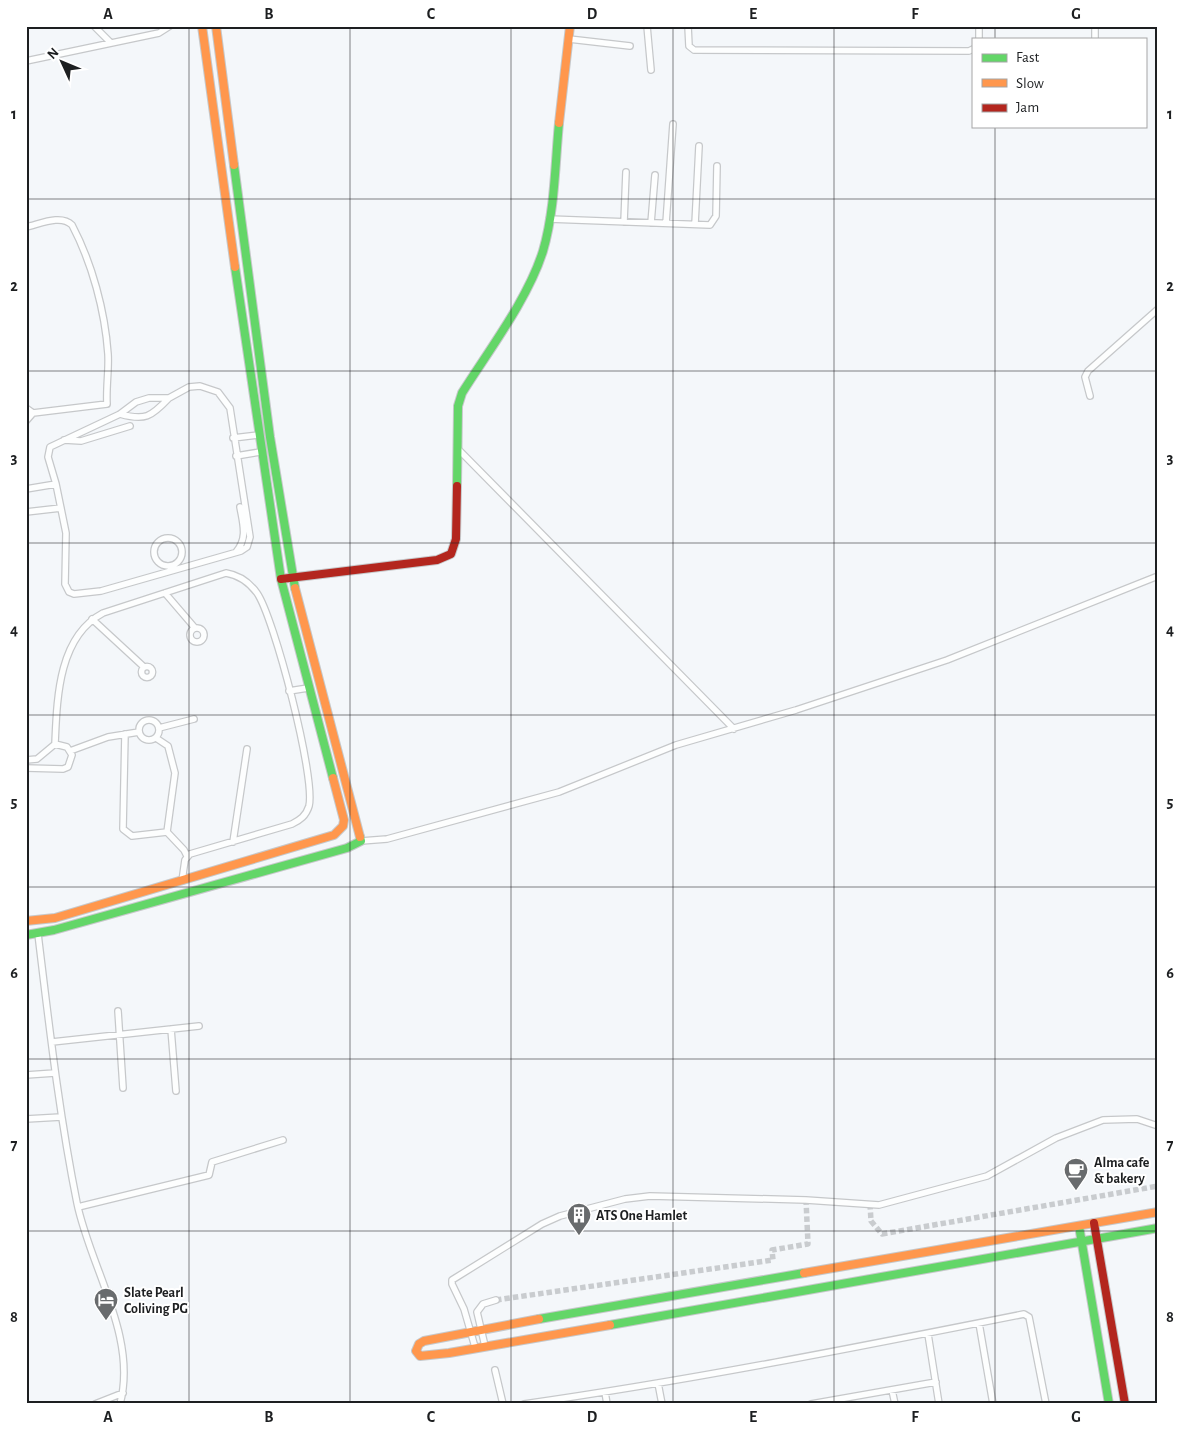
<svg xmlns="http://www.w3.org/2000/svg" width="1184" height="1430" viewBox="0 0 1184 1430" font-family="'Alegreya Sans',sans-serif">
<rect width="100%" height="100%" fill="#f4f7fa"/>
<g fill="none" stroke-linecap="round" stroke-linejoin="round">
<path stroke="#c9cccf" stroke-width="5.5" stroke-dasharray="5.5 3" stroke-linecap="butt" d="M870,1204L871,1221L882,1234L1158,1186
M496,1300L773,1260L772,1250L808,1244L806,1200"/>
<defs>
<path id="street" d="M94,26L111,43
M647,26L651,70
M688,26L689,46L694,50L969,51L973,49
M1095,26V39
M569,39L630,46
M979,39V26
M26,61L159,33L170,26
M549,219L710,225L716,216L717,166
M624,222L626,172
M651,223L655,175
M666,223L673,124
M695,224L699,146
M26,227C40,224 61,214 72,225C92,263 105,311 108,354C109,370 106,387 107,404L33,413L26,408
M200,386L218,392L230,408L250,537L247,547L241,551L101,591L74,594L69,592L65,584L66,533L56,484L48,457L50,447L120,414L136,402L149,398H169L189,387Z
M1090,396L1085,377L1088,371L1158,309
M120,414C145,421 151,417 169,398
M26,421L33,413
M233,438L258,435
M64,440L81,441L130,426
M458,449L734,729
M236,456L260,452
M26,489L56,484
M26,512L61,508
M154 552a14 14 0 1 1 28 0a14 14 0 1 1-28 0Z
M236,552C248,538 243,524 240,507
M165,593L195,628
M92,619L144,667
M190 635a7 7 0 1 1 14 0a7 7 0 1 1-14 0Z
M141.5 672a5.5 5.5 0 1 1 11 0a5.5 5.5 0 1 1-11 0Z
M289,691L308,688
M139 730a10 10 0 1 1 20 0a10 10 0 1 1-20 0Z
M159,728L194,719
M125,734L123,829L132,836L167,832
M156,738L168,746L175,773L167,832L184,850L187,856
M55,744C57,699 58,637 103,613L226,573C238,575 249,582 257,593C274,617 316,778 309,806C306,816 300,820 292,824L190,854L185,860L182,881
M70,751L108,737L139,732
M26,760L37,759L55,744L67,747L72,755L68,767L63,769L26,768
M361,841L387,839L559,792L676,745L796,710L947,660L1158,576
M233,842L247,749
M38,934C49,1024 59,1114 77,1203C90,1267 138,1337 120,1404
M118,1011L123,1088
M171,1029L176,1091
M52,1042L199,1026
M26,1075L55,1073
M26,1119L61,1117
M78,1207L209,1175L212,1162L283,1140
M979,1323L993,1404
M928,1334L939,1404
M485,1346L477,1312L483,1304L496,1300
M475,1347L464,1309L452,1284V1280L542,1224L560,1216L625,1199L650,1196L806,1200L879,1205L987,1176L1056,1138L1103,1120L1137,1119L1158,1126
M495,1370L503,1404
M658,1383L662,1404
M892,1390L895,1404
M605,1392L607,1404
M95,1404L123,1393
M524,1404C692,1380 858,1347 1024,1314L1029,1317L1030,1322L1046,1404
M811,1404L936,1382"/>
<path id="fast" d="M234,165L270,437L295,588
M235,267L281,579L333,778
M457,486L458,406L462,393C489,350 528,299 543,251C555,210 555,164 559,123
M26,935L54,930L347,848L361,841L360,837
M1079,1226L1109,1404
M539,1319L804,1273
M610,1325L1158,1228"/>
<path id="slow" d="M202,26L235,267
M216,26L234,165
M559,123L570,26
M295,588L360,837
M26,921L55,918L334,835L343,826L344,820L333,778
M804,1273L1158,1212
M539,1319L424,1341L419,1344L416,1351L420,1356L449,1353L610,1325"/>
<path id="jam" d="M281,579L437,560L451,554L456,539L457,486
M1094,1223L1125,1404"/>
</defs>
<use href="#street" stroke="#c6c8ca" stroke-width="8"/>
<use href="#fast" stroke="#c6c8ca" stroke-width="10"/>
<use href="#slow" stroke="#c6c8ca" stroke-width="10"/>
<use href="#jam" stroke="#c6c8ca" stroke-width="10"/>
<use href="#street" stroke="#fdfefe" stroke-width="5.5"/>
<use href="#fast" stroke="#63d668" stroke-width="8"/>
<use href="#slow" stroke="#ff974d" stroke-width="8"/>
<use href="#jam" stroke="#b3261e" stroke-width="8"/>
</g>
<path fill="none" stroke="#1d1f21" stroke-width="1" stroke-opacity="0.55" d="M189,26V1404M350,26V1404M511,26V1404M673,26V1404M834,26V1404M995,26V39M995,126V1404M26,199H1158M26,371H1158M26,543H1158M26,715H1158M26,887H1158M26,1059H1158M26,1231H1158"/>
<defs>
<symbol id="cafe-pin" viewBox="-11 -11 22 30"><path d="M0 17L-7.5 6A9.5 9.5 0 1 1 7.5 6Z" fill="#686b6d" stroke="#fff"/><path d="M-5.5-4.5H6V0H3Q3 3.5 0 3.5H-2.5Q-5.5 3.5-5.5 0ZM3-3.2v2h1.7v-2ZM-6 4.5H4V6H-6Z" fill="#fff"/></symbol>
<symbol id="building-pin" viewBox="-11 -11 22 30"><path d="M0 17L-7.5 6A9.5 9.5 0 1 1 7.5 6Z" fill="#686b6d" stroke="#fff"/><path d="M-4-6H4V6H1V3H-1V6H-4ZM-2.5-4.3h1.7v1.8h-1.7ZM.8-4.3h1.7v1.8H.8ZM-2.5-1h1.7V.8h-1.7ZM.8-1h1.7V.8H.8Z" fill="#fff"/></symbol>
<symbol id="hotel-pin" viewBox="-11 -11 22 30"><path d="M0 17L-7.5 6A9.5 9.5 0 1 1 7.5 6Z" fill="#686b6d" stroke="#fff"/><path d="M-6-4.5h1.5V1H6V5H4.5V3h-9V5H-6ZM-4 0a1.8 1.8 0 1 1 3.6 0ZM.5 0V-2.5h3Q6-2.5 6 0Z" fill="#fff"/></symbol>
</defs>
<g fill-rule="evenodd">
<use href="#cafe-pin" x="1062" y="1156" width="28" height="38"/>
<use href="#building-pin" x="565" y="1201" width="28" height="38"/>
<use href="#hotel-pin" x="92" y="1286" width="28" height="38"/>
</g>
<g text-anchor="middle" stroke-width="4" stroke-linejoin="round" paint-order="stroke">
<g font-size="14" font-weight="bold" fill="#1d1f21" stroke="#fff" text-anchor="start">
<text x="1094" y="1167">Alma cafe<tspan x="1094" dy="16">&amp; bakery</tspan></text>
<text x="596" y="1220">ATS One Hamlet</text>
<text x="124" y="1297">Slate Pearl<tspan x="124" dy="16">Coliving PG</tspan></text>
</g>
</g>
<rect width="1184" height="1430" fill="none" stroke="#ffffff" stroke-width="55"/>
<rect x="972" y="38" width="175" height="90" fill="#ffffff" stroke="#a5a5a6"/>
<rect x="982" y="54" width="25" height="8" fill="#63d668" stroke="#a5a5a6"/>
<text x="1016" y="62" font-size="15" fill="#1d1f21">Fast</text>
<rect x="982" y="79" width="25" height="8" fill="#ff974d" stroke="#a5a5a6"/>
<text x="1016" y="88" font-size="15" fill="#1d1f21">Slow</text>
<rect x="982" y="104" width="25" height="8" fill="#b3261e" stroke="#a5a5a6"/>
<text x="1016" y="112" font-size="15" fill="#1d1f21">Jam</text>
<g transform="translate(62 62) rotate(314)" stroke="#ffffff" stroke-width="4" paint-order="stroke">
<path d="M0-4L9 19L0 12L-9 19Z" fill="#1d1f21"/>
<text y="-8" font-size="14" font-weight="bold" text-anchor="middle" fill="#1d1f21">N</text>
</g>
<rect x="28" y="28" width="1128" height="1374" fill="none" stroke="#1d1f21" stroke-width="2"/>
<g font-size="16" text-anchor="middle" font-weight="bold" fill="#1d1f21">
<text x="108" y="19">A</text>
<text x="269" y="19">B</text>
<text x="431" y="19">C</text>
<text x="592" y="19">D</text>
<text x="753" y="19">E</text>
<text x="915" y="19">F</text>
<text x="1076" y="19">G</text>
<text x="14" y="119">1</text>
<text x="1170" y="119">1</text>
<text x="14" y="291">2</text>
<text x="1170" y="291">2</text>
<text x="14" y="463">3</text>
<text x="1170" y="463">3</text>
<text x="14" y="635">4</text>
<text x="1170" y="635">4</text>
<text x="14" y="807">5</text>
<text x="1170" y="807">5</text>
<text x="14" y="978">6</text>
<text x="1170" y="978">6</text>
<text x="14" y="1150">7</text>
<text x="1170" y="1150">7</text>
<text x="14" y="1322">8</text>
<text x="1170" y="1322">8</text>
<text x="108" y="1422">A</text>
<text x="269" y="1422">B</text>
<text x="431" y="1422">C</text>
<text x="592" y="1422">D</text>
<text x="753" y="1422">E</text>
<text x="915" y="1422">F</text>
<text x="1076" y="1422">G</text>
</g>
</svg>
